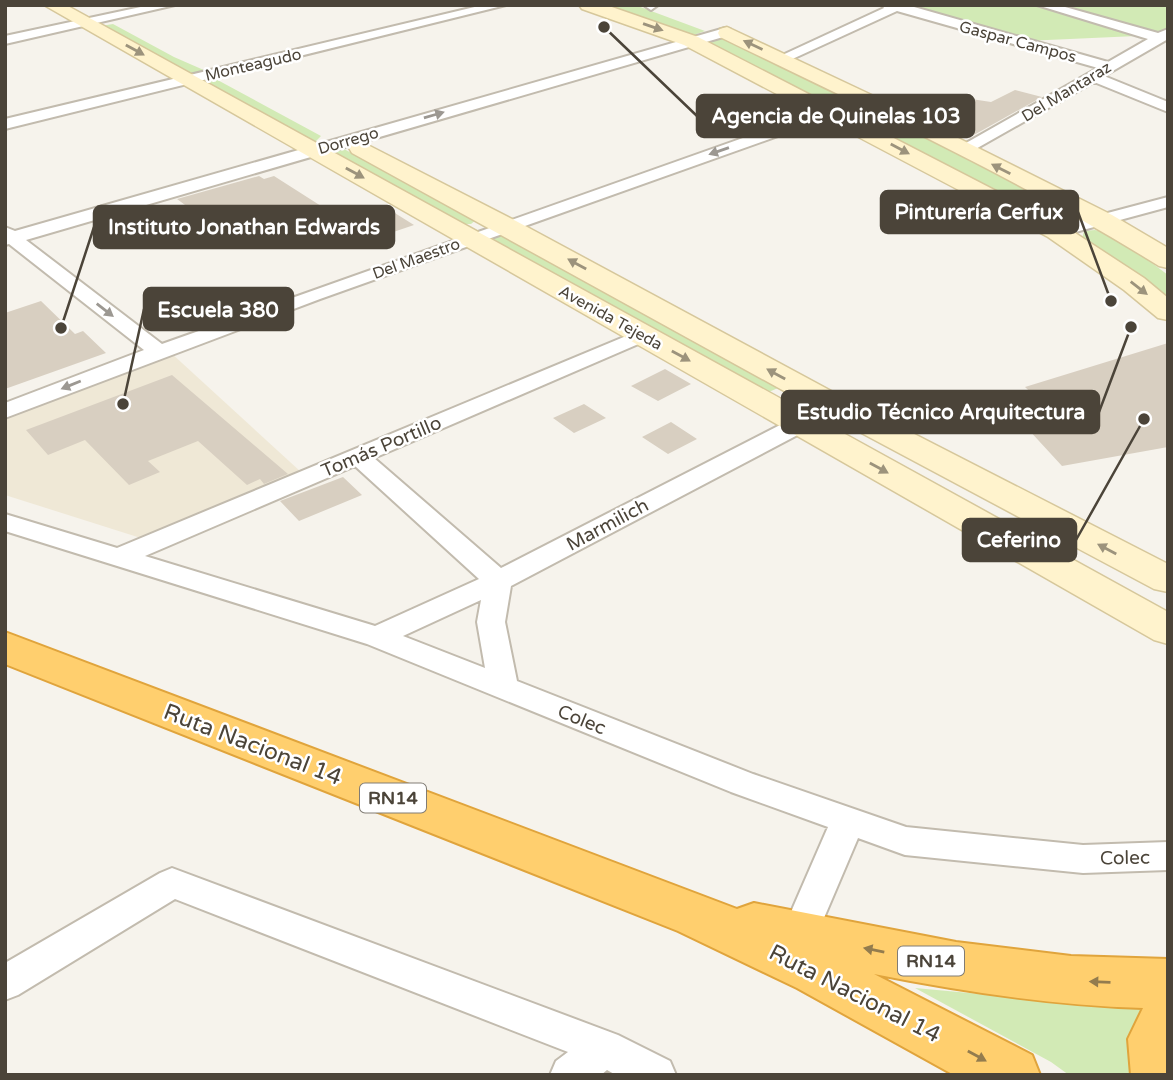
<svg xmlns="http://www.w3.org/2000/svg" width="1173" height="1080" viewBox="0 0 1173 1080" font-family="'Varela Round',sans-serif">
<rect width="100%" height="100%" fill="#f6f3ec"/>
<path fill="#efe8d6" d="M170,352L301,472L147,540L5,495V417Z"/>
<path fill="#d2eab5" d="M594,5H635L705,31L691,36Z
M896,5H1168V30L1159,35L1025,41Z
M113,24L174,57L206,71L190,74L101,26Z
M722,37L849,99L850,104L828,105L704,43Z
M212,77L321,136L316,141H309L200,81Z
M861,112L881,113L1070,209L1072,218L1048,219L1037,215L853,116L854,113Z
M342,148L477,219L471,224H462L326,149Z
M1095,230L1116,236L1168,275V299L1082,239L1084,231Z
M500,233L780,387L769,392L489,237Z
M915,988L1151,1010L1139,1039L1131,1075H1069L1051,1062Z"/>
<path fill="#d8cfc1" d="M1015,90L1042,97L972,136L944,128L934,123L943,118L925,113L958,97L991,102Z
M259,176L264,179L274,176L343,220L283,239L268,229L232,240L177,199Z
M390,210L414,225L358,244L333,228Z
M41,301L75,334L83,331L106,353L5,389V313Z
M1168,343V447L1062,466L1004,403H1042L1025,387Z
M665,369L691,384L658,401L631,386Z
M172,375L288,474L264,484L260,479L247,485L198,441L148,461L160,472L129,485L85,440L48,455L26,430Z
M584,404L606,418L574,433L553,418Z
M671,422L697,439L668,454L642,437Z
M343,477L362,495L299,521L280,501Z"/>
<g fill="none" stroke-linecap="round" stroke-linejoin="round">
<defs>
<path id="street" d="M150,5H175L5,44V36Z
M483,5H506L5,129V119Z
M658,5L651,10L645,6V5Z
M882,5H907L1108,62L1148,39L1037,5H1058L1158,33L1168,29V39L1104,76L1168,102V112L1094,82L965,155L957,150L959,147L1098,68L897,11L788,61L783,62L776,58L884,8Z
M725,28L730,29V35L26,240L162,344L825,109L873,99L880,103L878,106L834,116L320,299L5,418V403L144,350L9,244L5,245V227L15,231Z
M1168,197V207L1057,237L1048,232L1051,228Z
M643,329L650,331L653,335L650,339L374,458L501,568L827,401H843L846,406L843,411L511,586L505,622L517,681L753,774L906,827L1083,845L1168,842V870L1083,873L905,855L858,838L812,946L799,951L786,946L781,935L828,827L731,792L367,644L5,531V514L117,548ZM355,466L479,579L375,626L145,556ZM481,600L477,622L485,668L403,636Z
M172,868L618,1035L670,1061L676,1075H616L607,1070L601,1075H550L556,1061L568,1052L175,899L18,995L5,1000V963L160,873Z"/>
<path id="secondary" d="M44,5H66L1168,612V644L1154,640Z
M579,5H606L698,37L1066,227L1144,278L1168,298V320L1158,318L1124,290L1048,237L684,45L582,9Z
M727,27L880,99L1112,215L1168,248V268L1159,266C1019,179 868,109 720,37L718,33L720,29Z
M360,141L516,221L846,399L1168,564V592L1154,589L824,413L352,153L349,148L352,143Z"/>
<path id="highway" d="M5,632L737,909L754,903L956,942L1071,956L1168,959V1075H1131L1128,1039L1143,1008C1052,1005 964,992 874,974L1032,1055L1040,1075H954L797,988L678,931L5,664Z"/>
</defs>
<use href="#street" stroke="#c2bbae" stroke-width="4"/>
<use href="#secondary" stroke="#d6c79b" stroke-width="3"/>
<use href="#highway" stroke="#e0a43c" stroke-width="4"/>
<use href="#street" fill="#fff" fill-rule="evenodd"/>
<use href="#secondary" fill="#fff3cd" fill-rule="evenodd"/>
<use href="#highway" fill="#ffcf6e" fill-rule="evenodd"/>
</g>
<defs><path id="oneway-solid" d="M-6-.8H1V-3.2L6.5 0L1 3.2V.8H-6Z" transform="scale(1.75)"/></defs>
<g fill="#9c937c">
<use href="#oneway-solid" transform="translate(653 27) rotate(19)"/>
<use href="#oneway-solid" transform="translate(753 45) rotate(-155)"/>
<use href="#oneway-solid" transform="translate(135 50) rotate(29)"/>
<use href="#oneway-solid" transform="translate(900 149) rotate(28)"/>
<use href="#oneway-solid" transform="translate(1001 169) rotate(-153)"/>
<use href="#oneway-solid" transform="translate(355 173) rotate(29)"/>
<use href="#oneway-solid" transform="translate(577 264) rotate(-151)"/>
<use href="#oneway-solid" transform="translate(1139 288) rotate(38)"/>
<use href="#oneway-solid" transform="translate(681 356) rotate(29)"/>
<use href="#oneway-solid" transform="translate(776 374) rotate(-151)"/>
<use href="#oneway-solid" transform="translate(879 468) rotate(29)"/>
<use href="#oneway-solid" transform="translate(1107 549) rotate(-152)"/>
</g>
<g fill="#9c9892">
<use href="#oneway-solid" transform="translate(434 115) rotate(-16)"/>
<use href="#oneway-solid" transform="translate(719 151) rotate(161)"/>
<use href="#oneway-solid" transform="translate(105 310) rotate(38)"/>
<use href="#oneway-solid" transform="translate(71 385) rotate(158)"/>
</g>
<g fill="#937c4e">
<use href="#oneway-solid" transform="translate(874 950) rotate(-169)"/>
<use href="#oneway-solid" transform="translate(1100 982) rotate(-178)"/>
<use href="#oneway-solid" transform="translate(977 1056) rotate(29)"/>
</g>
<g text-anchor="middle" stroke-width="5" stroke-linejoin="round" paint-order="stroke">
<g font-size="16" fill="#4b4439" stroke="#fff">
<text transform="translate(1018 41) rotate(15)" y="6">Gaspar Campos</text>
<text transform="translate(253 64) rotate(-13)" y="6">Monteagudo</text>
<text transform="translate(1066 91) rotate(-31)" y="6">Del Mantaraz</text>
<text transform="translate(348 140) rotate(-16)" y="6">Dorrego</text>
<text transform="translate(416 258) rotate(-20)" y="6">Del Maestro</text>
<text transform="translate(611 317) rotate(29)" y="6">Avenida Tejeda</text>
</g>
<g fill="#fff" stroke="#817c74" stroke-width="2">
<rect x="360" y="783.5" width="66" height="29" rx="5"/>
<rect x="898" y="946.5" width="66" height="29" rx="5"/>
</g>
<g font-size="18" font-weight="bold" fill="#4b4439">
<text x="393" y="804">RN14</text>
<text x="931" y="967">RN14</text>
</g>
<g font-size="19" fill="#4b4439" stroke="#fff">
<text transform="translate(381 446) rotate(-23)" y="7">Tomás Portillo</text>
<text transform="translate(607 524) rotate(-28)" y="7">Marmilich</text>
<text transform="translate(582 719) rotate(22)" y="7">Colec</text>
<text transform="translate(1125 857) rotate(-1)" y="7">Colec</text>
</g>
<g font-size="23" fill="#4b4439" stroke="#fff">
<text transform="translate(253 744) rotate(21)" y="8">Ruta Nacional 14</text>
<text transform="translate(855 993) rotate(27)" y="8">Ruta Nacional 14</text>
</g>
</g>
<path fill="none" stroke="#4b4439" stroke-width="2.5" d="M604 27L697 116M1111 301L1078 212M61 328L94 227M123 404L144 309M1131 327L1099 412M1144 419L1076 540"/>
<g fill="#4b4439" stroke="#fff" stroke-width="2.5">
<circle cx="604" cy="27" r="7"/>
<circle cx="1111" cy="301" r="7"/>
<circle cx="61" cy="328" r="7"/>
<circle cx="123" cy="404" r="7"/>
<circle cx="1131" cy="327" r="7"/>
<circle cx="1144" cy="419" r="7"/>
</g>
<g fill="#4b4439" stroke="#4b4439" stroke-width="2.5">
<rect x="697" y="95" width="277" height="42" rx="7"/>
<rect x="881" y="191" width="197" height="42" rx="7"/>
<rect x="94" y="206" width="300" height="42" rx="7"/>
<rect x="144" y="288" width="149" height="42" rx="7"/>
<rect x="782" y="391" width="317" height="42" rx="7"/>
<rect x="963" y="519" width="113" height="42" rx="7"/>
</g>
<g font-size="21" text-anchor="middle" font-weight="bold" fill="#fff">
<text x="836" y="123">Agencia de Quinelas 103</text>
<text x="979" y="219">Pinturería Cerfux</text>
<text x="244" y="234">Instituto Jonathan Edwards</text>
<text x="218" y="317">Escuela 380</text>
<text x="941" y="419">Estudio Técnico Arquitectura</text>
<text x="1019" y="547">Ceferino</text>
</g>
<rect width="1173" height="1080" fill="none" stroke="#4b4439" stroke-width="14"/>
</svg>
